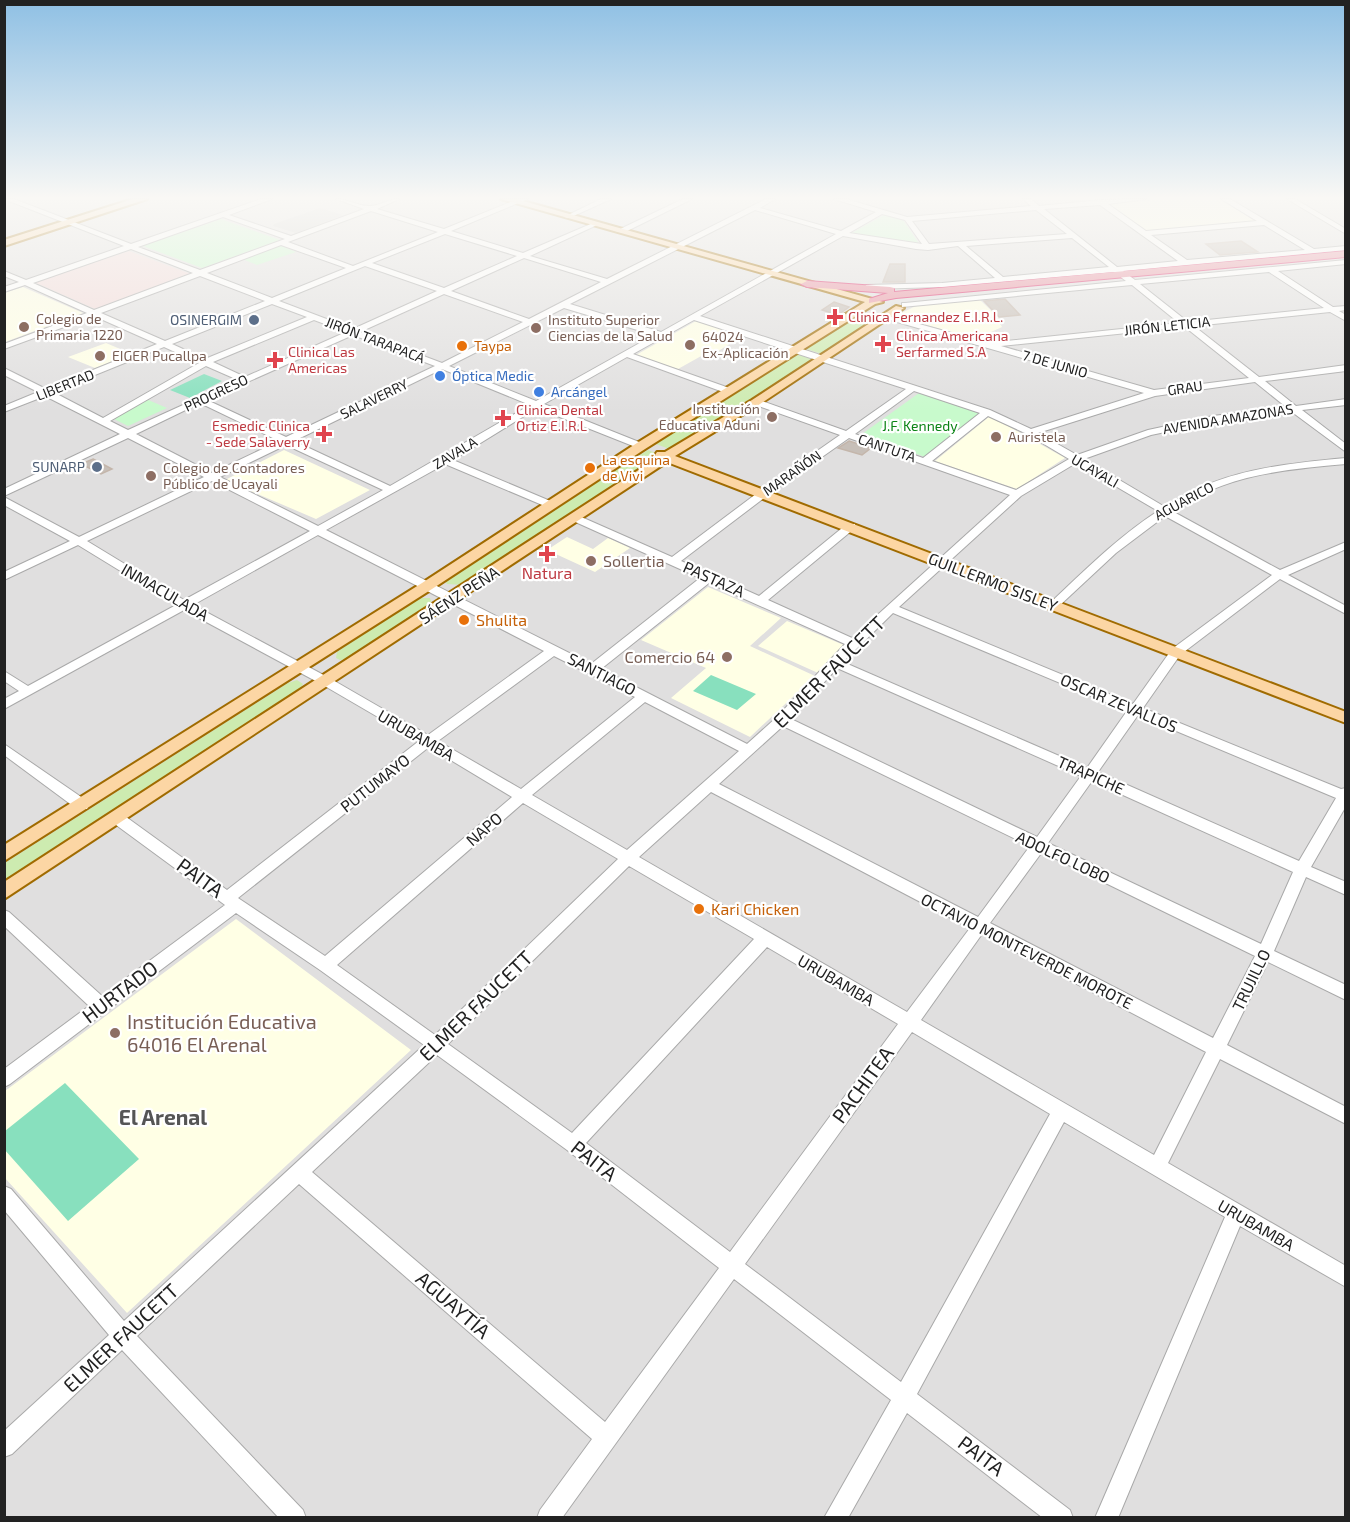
<svg xmlns="http://www.w3.org/2000/svg" width="1350" height="1522" viewBox="0 0 1350 1522" font-family="'Exo 2',sans-serif">
<rect width="100%" height="100%" fill="#f2efe9"/>
<path fill="#e0dfdf" d="M5,199H1345V1517H5Z"/>
<path fill="#f2dad9" d="M129,251L191,274L95,309L34,282Z"/>
<path fill="#ffffe5" d="M1164,199H1220L1256,222L1147,232L1108,204Z
M23,287L83,313L5,342V293Z
M980,300L999,318L997,319L1002,327L976,339L895,316L918,305Z
M696,321L742,336L709,357L703,355L678,369L636,355Z
M106,343L132,354L95,368L68,357Z
M990,416L1065,458L1017,489L935,461Z
M284,450L370,490L316,519L225,480Z
M567,537L593,549L608,538L630,548L595,572L547,550Z
M708,587L781,618L750,646L815,676L750,737L671,698L706,668L641,640Z
M787,621L846,646L818,673L758,646Z
M236,919L411,1050L127,1313L5,1178V1091Z"/>
<path fill="#d0d0d0" d="M320,208L343,215L296,233L273,226L274,224Z"/>
<path fill="#cdebb0" d="M860,313L878,317L822,354L803,348Z
M796,352L813,360L672,450L656,444Z
M648,450L661,455L463,585L447,584L444,579Z
M416,598H430L432,605L348,659L340,660L336,658L337,652Z
M297,680L303,684L300,689L5,882V863L288,683Z"/>
<path fill="#c8facc" d="M884,215L903,220L920,245L850,234Z
M221,219L280,240L202,268L143,246Z
M280,245L296,252L257,265L242,259Z
M919,393L980,413L925,457L862,434Z
M146,399L167,408L128,426L114,419Z"/>
<path fill="#88e0be" d="M204,374L222,381L190,398L170,390Z
M711,675L756,694L737,710L693,691Z
M65,1083L139,1159L68,1221L4,1149L5,1131Z"/>
<path fill="#c7bfb8" stroke="#c4b6ab" stroke-width="1.5" d="M1241,241L1258,252L1220,255L1206,244Z
M890,264H905V282H883Z
M1005,299L1020,315L999,317L984,301Z
M834,302L849,307L838,315L822,310Z
M849,441L871,448L862,455L838,448Z
M93,459L112,469L101,474L81,464Z"/>
<g fill="none" stroke-linecap="round" stroke-linejoin="round">
<defs>
<path id="minor" d="M4,199H14L131,244L261,199H272L229,215L291,236L364,209L336,199C348,199 360,207 370,206C379,206 388,199 399,199L377,209L444,229L518,199H528L451,231L523,253L593,223H597V225L530,256L607,279L766,199H775L760,208L841,231L876,212L834,199H846L907,217L1031,206L1023,199H1031L1039,206L1101,200L1146,199L1108,204L1146,231L1257,221L1221,199H1230L1314,249L1346,246V250L1123,271L1135,280L1346,260V264L1278,271L1333,307L1346,306V310L1339,311L1346,315V321L1330,312L1194,326L1259,377L1346,365V371L1265,381L1296,406L1346,399V405L1302,410L1346,444V452L1292,412L1213,422L1151,435L1084,459L1165,507C1220,470 1281,464 1346,458V464C1282,470 1227,474 1172,511L1280,570L1346,542V549L1288,575L1346,606V614L1280,579L1180,655L1143,708L1341,789L1346,788V806L1311,867L1346,882V895L1306,877L1274,951L1346,985V1000L1268,962L1227,1045L1346,1107V1124L1220,1059L1168,1163L1346,1266V1287L1240,1226L1118,1518H1095L1225,1217L1064,1122L917,1394L1070,1510L1073,1518H1043L907,1413L848,1518H824L891,1400L734,1279L562,1518H537L540,1510L592,1439L299,1184L137,1336L303,1510L306,1518H279L122,1350L12,1454L4,1457V1431L109,1335L4,1210V1186L11,1189L124,1321L424,1045L320,970L236,913L10,1084L4,1087V1069L89,1006L4,926V910L9,912L102,996L225,905L112,822L110,818L112,814H122L227,890L419,741L323,685L184,610L4,709V699L19,691L4,681V671L28,686L176,605L78,545L4,580V572L70,541L4,505V497L79,537L204,477L128,438L4,496V489L120,434L45,396L4,412V406L38,392L4,375V368L46,389L157,344L94,316L4,349V344L87,313L25,285L4,292V287L19,282L4,276V271L26,280L124,246ZM1100,205L1178,261L1117,267L1044,209ZM755,210L836,234L661,332L570,304ZM1036,210L1067,234L929,244L912,221ZM371,211L438,232L353,266L288,242ZM882,214L905,220L922,244L849,233ZM223,217L285,239L200,270L138,247ZM1264,225L1305,250L1187,260L1151,235ZM445,234L517,256L444,288L372,263ZM843,236L916,249L928,250L958,246L995,278L942,283L866,285L865,287L869,289L942,287L1114,272L1126,281L905,303H902V307L1132,285L1179,323L988,343L883,314V318L1144,393L1031,429L990,410L700,316ZM1072,238L1109,267L1003,277L966,246ZM281,245L346,268L272,298L207,273ZM131,249L193,273L94,310L33,283ZM524,258L601,282L529,319L451,291ZM365,266L437,291L353,329L279,301ZM1269,272L1324,308L1188,322L1140,284ZM200,276L265,301L165,341L101,313ZM444,294L523,322L442,363L360,332ZM272,304L307,317L205,359L172,344ZM564,308L654,335L536,401L449,366ZM314,320L346,332L245,377L213,362ZM694,320L906,389L846,431L759,400H753V404L840,435L760,491L672,557L579,516H571V520L700,578L591,664L326,530L445,464L547,507H555V503L453,460L537,408L638,448H644V444L544,404L627,357L726,393H732V389L633,354ZM1185,327L1249,378L1154,390L1001,346ZM353,335L435,366L286,437L207,400ZM164,347L199,363L103,418L53,392ZM206,366L238,380L128,430L110,421ZM442,369L530,405L390,486L294,441ZM1255,382L1286,407L1213,416L1148,430L1077,455L1038,433L1155,396ZM914,391L980,413L923,458L855,434ZM200,403L279,441L212,473L136,434ZM988,416L1027,434L1069,459L1016,490L932,461ZM849,438L1010,495L852,638L768,600L855,528V524H847L759,596L681,561L768,495ZM286,445L383,490L318,526L220,477ZM1076,463L1158,511C1118,537 1084,571 1050,603L1048,605L1050,607H1058L1116,553L1165,516L1272,575L1172,649L1133,704L899,607L1021,496ZM212,481L310,531L184,600L87,541ZM318,535L544,651L428,735L331,679L193,605ZM709,583L845,644L777,717L747,744L601,669ZM893,613L1127,711L1087,768L843,662ZM554,656L635,697L521,789L438,741ZM837,668L1081,776L1037,837L791,719ZM645,702L739,751L627,850L532,795ZM1138,715L1336,798L1299,861L1098,772ZM783,726L1030,846L978,917L719,784ZM429,747L512,797L325,956L238,898ZM1092,781L1293,872L1261,944L1048,843ZM711,792L970,928L907,1012L639,857ZM523,803L618,859L435,1035L337,965ZM1042,852L1255,956L1213,1038L990,923ZM629,866L754,939L572,1133L448,1044ZM982,934L1206,1052L1154,1155L921,1020ZM767,947L898,1024L730,1252L586,1143ZM912,1032L1050,1114L901,1382L745,1264ZM437,1055L567,1150L719,1268L605,1422L312,1172Z
M601,199H611L569,218L564,217Z
M683,199H692L623,233L616,231Z
M1287,199H1295L1346,229V234Z
M4,744L87,801L89,805L87,809H77L4,755Z"/>
<path id="major" d="M133,199H147L4,246V240Z
M501,199H516L883,302L875,304L645,449L432,589L4,861V845L422,583L637,443L865,302Z
M896,306L904,308L760,404L675,456L1346,712V723L667,462L4,899V882L657,458L655,455L657,452H665L752,400Z"/>
<path id="highway" d="M1346,251V257L896,298L869,303V299L888,293L807,287L801,284L807,281L890,287L894,288V292Z"/>
</defs>
<use href="#minor" stroke="#a9a9a9" stroke-width="2"/>
<use href="#major" stroke="#a06b00" stroke-width="4"/>
<use href="#highway" stroke="#dc2a67" stroke-width="2"/>
<use href="#minor" fill="#fff" fill-rule="evenodd"/>
<use href="#major" fill="#fcd6a4" fill-rule="evenodd"/>
<use href="#highway" fill="#e892a2" fill-rule="evenodd"/>
</g>
<linearGradient id="sky" x2="0" y2="1"><stop stop-color="#8fc0e4"/><stop offset="0.48" stop-color="#f9f8f5"/><stop offset="1" stop-color="#f9f8f5" stop-opacity="0"/></linearGradient>
<rect width="1350" height="412" fill="url(#sky)"/>
<g fill="#e0444e" stroke="#fff" stroke-width="2">
<path d="M832 308h6v6h6v6h-6v6h-6v-6h-6v-6h6z"/>
<path d="M880 335h6v6h6v6h-6v6h-6v-6h-6v-6h6z"/>
<path d="M272 351h6v6h6v6h-6v6h-6v-6h-6v-6h6z"/>
<path d="M500 409h6v6h6v6h-6v6h-6v-6h-6v-6h6z"/>
<path d="M321 425h6v6h6v6h-6v6h-6v-6h-6v-6h6z"/>
<path d="M544 545h6v6h6v6h-6v6h-6v-6h-6v-6h6z"/>
</g>
<g fill="#5c6f8a" stroke="#fff" stroke-width="2">
<circle cx="254" cy="320" r="6"/>
<circle cx="97" cy="467" r="6"/>
</g>
<g fill="#8d6e63" stroke="#fff" stroke-width="2">
<circle cx="24" cy="327" r="6"/>
<circle cx="536" cy="328" r="6"/>
<circle cx="690" cy="345" r="6"/>
<circle cx="100" cy="356" r="6"/>
<circle cx="772" cy="417" r="6"/>
<circle cx="996" cy="437" r="6"/>
<circle cx="151" cy="476" r="6"/>
<circle cx="591" cy="561" r="6"/>
<circle cx="727" cy="657" r="6"/>
<circle cx="115" cy="1033" r="6"/>
</g>
<g fill="#e8710a" stroke="#fff" stroke-width="2">
<circle cx="462" cy="346" r="6"/>
<circle cx="590" cy="468" r="6"/>
<circle cx="464" cy="620" r="6"/>
<circle cx="699" cy="909" r="6"/>
</g>
<g fill="#3f7fe0" stroke="#fff" stroke-width="2">
<circle cx="440" cy="376" r="6"/>
<circle cx="539" cy="392" r="6"/>
</g>
<g text-anchor="middle" stroke-width="4.5" stroke-linejoin="round" paint-order="stroke">
<g font-size="14" fill="#be3a42" stroke="#fff" text-anchor="start">
<text x="848" y="322">Clinica Fernandez E.I.R.L.</text>
<text x="896" y="341">Clinica Americana<tspan x="896" dy="16">Serfarmed S.A</tspan></text>
<text x="288" y="357">Clinica Las<tspan x="288" dy="16">Americas</tspan></text>
<text x="516" y="415">Clinica Dental<tspan x="516" dy="16">Ortiz E.I.R.L</tspan></text>
<text x="310" y="431" text-anchor="end">Esmedic Clinica<tspan x="310" dy="16">- Sede Salaverry</tspan></text>
</g>
<g font-size="14" fill="#785e54" stroke="#fff" text-anchor="start">
<text x="36" y="324">Colegio de<tspan x="36" dy="16">Primaria 1220</tspan></text>
<text x="548" y="325">Instituto Superior<tspan x="548" dy="16">Ciencias de la Salud</tspan></text>
<text x="702" y="342">64024<tspan x="702" dy="16">Ex-Aplicación</tspan></text>
<text x="112" y="361">EIGER Pucallpa</text>
<text x="760" y="414" text-anchor="end">Institución<tspan x="760" dy="16">Educativa Aduni</tspan></text>
<text x="1008" y="442">Auristela</text>
<text x="163" y="473">Colegio de Contadores<tspan x="163" dy="16">Público de Ucayali</tspan></text>
</g>
<g font-size="14" fill="#4e5e75" stroke="#fff" text-anchor="end">
<text x="242" y="325">OSINERGIM</text>
<text x="85" y="472">SUNARP</text>
</g>
<g font-size="14" fill="#222" stroke="#fff">
<text transform="translate(1167 326) rotate(-6)" y="5">JIRÓN LETICIA</text>
<text transform="translate(375 340) rotate(21)" y="5">JIRÓN TARAPACÁ</text>
<text transform="translate(1055 364) rotate(16)" y="5">7 DE JUNIO</text>
<text transform="translate(65 385) rotate(-22)" y="5">LIBERTAD</text>
<text transform="translate(1185 388) rotate(-8)" y="5">GRAU</text>
<text transform="translate(216 393) rotate(-25)" y="5">PROGRESO</text>
<text transform="translate(374 399) rotate(-26)" y="5">SALAVERRY</text>
<text transform="translate(1228 419) rotate(-9)" y="5">AVENIDA AMAZONAS</text>
<text transform="translate(887 448) rotate(19)" y="5">CANTUTA</text>
<text transform="translate(455 453) rotate(-31)" y="5">ZAVALA</text>
<text transform="translate(1095 471) rotate(30)" y="5">UCAYALI</text>
<text transform="translate(792 473) rotate(-35)" y="5">MARAÑÓN</text>
<text transform="translate(1184 501) rotate(-28)" y="5">AGUARICO</text>
</g>
<g font-size="14" fill="#c56008" stroke="#fff" text-anchor="start">
<text x="474" y="351">Taypa</text>
<text x="602" y="465">La esquina<tspan x="602" dy="16">de Vivi</tspan></text>
</g>
<g font-size="14" fill="#366cbe" stroke="#fff" text-anchor="start">
<text x="452" y="381">Óptica Medic</text>
<text x="551" y="397">Arcángel</text>
</g>
<g font-size="14" fill="#0c8416" stroke="#fff">
<text x="920" y="431">J.F. Kennedy</text>
</g>
<g font-size="16" fill="#785e54" stroke="#fff" text-anchor="start">
<text x="603" y="567">Sollertia</text>
<text x="715" y="663" text-anchor="end">Comercio 64</text>
</g>
<g font-size="16" fill="#be3a42" stroke="#fff">
<text x="547" y="579">Natura</text>
</g>
<g font-size="16" fill="#222" stroke="#fff">
<text transform="translate(714 579) rotate(24)" y="6">PASTAZA</text>
<text transform="translate(993 582) rotate(21)" y="6">GUILLERMO SISLEY</text>
<text transform="translate(165 592) rotate(30)" y="6">INMACULADA</text>
<text transform="translate(459 595) rotate(-33)" y="6">SÁENZ PEÑA</text>
<text transform="translate(602 674) rotate(27)" y="6">SANTIAGO</text>
<text transform="translate(1119 703) rotate(23)" y="6">OSCAR ZEVALLOS</text>
<text transform="translate(416 735) rotate(30)" y="6">URUBAMBA</text>
<text transform="translate(1091 775) rotate(24)" y="6">TRAPICHE</text>
<text transform="translate(375 783) rotate(-38)" y="6">PUTUMAYO</text>
<text transform="translate(484 829) rotate(-41)" y="6">NAPO</text>
<text transform="translate(1063 857) rotate(25)" y="6">ADOLFO LOBO</text>
<text transform="translate(1027 951) rotate(27)" y="6">OCTAVIO MONTEVERDE MOROTE</text>
<text transform="translate(836 980) rotate(30)" y="6">URUBAMBA</text>
<text transform="translate(1251 980) rotate(-64)" y="6">TRUJILLO</text>
<text transform="translate(1256 1225) rotate(30)" y="6">URUBAMBA</text>
</g>
<g font-size="16" fill="#c56008" stroke="#fff" text-anchor="start">
<text x="476" y="626">Shulita</text>
<text x="711" y="915">Kari Chicken</text>
</g>
<g font-size="20" fill="#222" stroke="#fff">
<text transform="translate(829 672) rotate(-45)" y="7">ELMER FAUCETT</text>
<text transform="translate(200 878) rotate(36)" y="7">PAITA</text>
<text transform="translate(120 992) rotate(-37)" y="7">HURTADO</text>
<text transform="translate(476 1006) rotate(-44)" y="7">ELMER FAUCETT</text>
<text transform="translate(863 1085) rotate(-54)" y="7">PACHITEA</text>
<text transform="translate(594 1161) rotate(38)" y="7">PAITA</text>
<text transform="translate(453 1305) rotate(41)" y="7">AGUAYTÍA</text>
<text transform="translate(121 1338) rotate(-43)" y="7">ELMER FAUCETT</text>
<text transform="translate(981 1456) rotate(37)" y="7">PAITA</text>
</g>
<g font-size="20" fill="#785e54" stroke="#fff" text-anchor="start">
<text x="127" y="1029">Institución Educativa<tspan x="127" dy="23">64016 El Arenal</tspan></text>
</g>
<g font-size="21" font-weight="bold" fill="#555" stroke="#fff">
<text x="163" y="1125">El Arenal</text>
</g>
</g>
<rect width="1350" height="1522" fill="none" stroke="#222222" stroke-width="12"/>
</svg>
